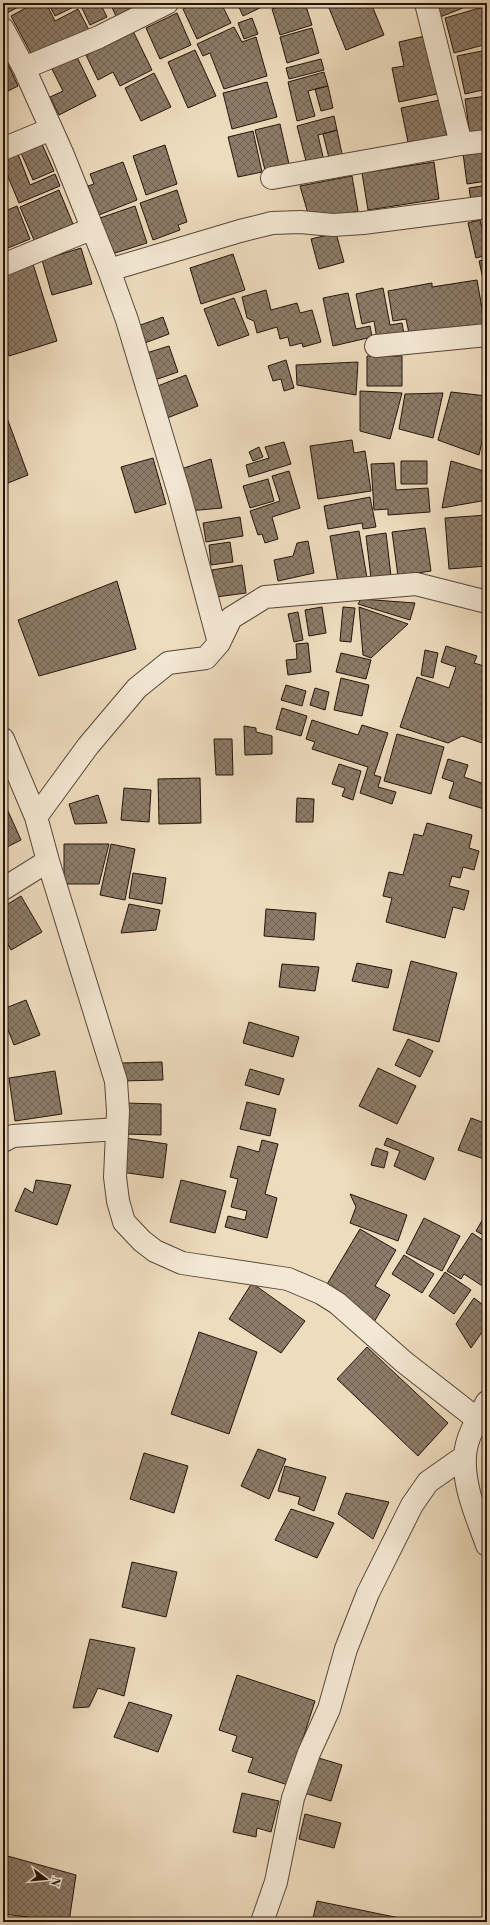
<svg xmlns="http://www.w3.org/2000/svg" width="490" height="1925" viewBox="0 0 490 1925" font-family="'Libre Bodoni',serif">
<defs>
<pattern id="building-cross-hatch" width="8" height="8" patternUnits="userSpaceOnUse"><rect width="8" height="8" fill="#8d7c69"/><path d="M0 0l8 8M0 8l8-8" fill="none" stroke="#736455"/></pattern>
</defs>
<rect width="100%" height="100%" fill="#eedcbe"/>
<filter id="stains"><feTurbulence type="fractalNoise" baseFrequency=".005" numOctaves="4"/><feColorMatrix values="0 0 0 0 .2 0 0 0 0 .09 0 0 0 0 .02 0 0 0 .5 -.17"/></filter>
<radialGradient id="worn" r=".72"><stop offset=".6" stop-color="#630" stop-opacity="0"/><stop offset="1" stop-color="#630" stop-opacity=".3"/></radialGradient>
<path fill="url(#building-cross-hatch)" stroke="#24140c" d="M3,3H26L7,13Z
M35,3H46L55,21L78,9L89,30L34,59L11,16Z
M48,3H100L107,17L90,25L80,4L55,16Z
M110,3H144L116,16Z
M196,3H221L231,23L197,39L183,9Z
M237,3H265L266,5L243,16Z
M292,3H305L312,25L280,35L272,9Z
M327,3H371L384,35L346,50Z
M435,3H461L463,8L440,17Z
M483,7L487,21V44L454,53L445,18Z
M177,13L191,45L160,59L146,28Z
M252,18L258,34L244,39L238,23Z
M234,27L242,42L256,37L267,76L224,89L210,53L203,56L197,44Z
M312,28L319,53L287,63L280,37Z
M133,31L152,70L120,86L113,72L98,80L86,55Z
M425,36L437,94L399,102L392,68L404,66L399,42Z
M195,50L216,96L188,108L168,62Z
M487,50V89L465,94L457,56Z
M3,53L18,86L6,92L3,86Z
M76,55L96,96L59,115L50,97L63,91L51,67Z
M321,59L324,70L289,79L286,68Z
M324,72L328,86L308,91L315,116L297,121L288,82Z
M154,73L171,107L141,121L125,88Z
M267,82L277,117L232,129L223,93Z
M328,86L333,108L321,111L315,89Z
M487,96V134L470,136L465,99Z
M440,100L447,138L409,147L401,108Z
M334,116L337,130L318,135L324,161L307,165L297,126Z
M280,124L289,164L265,170L255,130Z
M337,130L342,154L329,158L323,134Z
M253,131L262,172L238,177L228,137Z
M42,144L54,171L33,180L21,153Z
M165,145L177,184L146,195L133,156Z
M487,150V183V181L467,184L463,153Z
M18,154L30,185L55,174L60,186L19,203L3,165V160Z
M123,162L137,200L99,215L88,186L94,184L90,174Z
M434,162L439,199L368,210L362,173Z
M352,176L358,211L332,217H309L300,186Z
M482,186L484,199L471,201L469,188Z
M59,190L73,224L34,240L20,207Z
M177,190L187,222L178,225L180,230L153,240L140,203Z
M17,206L30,239L3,250V212Z
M135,206L147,243L112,254L100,218Z
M480,220L483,232L487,231V255L476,258L468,223Z
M336,233L344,262L319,269L311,239Z
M81,248L92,284L52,295L42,260Z
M233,254L245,290L201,304L190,268Z
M487,259V288H485L479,261Z
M33,264L57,341L9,356L3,338V274Z
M477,280L485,325L410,338L406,319L393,321L388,291L432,283V287Z
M383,288L390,325L402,323L404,334L377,339L374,321L362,324L356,294Z
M266,290L271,310L297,303L300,313L312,310L321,342L303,347L302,343L290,346L288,337L280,339L277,327L257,333L254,321L247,318L242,297Z
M348,293L356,329L370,326L372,337L333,346L323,298Z
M234,298L249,335L218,346L204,309Z
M163,317L169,334L142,344L135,327Z
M169,346L178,372L149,382L140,355Z
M367,356H402V386H367Z
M286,360L294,388L284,391L281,379L273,381L268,366Z
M358,362L356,395L297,385L296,365Z
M186,375L198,406L162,420L150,389Z
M360,391L402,393L390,439L360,431Z
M451,392L487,396V418L479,455L438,440Z
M443,393L433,438L399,429L405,394Z
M3,407L28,475L3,485Z
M487,433V454L482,453Z
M352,440L354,453L365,451L371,491L318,499L310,446Z
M284,442L291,464L249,477L246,465L269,458L265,447Z
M259,447L263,457L253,461L249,452Z
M153,458L166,504L135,513L121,467Z
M211,459L222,508L188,511L178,470Z
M401,461H427V484H401Z
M451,461L487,472V500L442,508Z
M394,463L396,490L428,488L430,512L388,515V509L374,510L371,464Z
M289,471L300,508L272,517L278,539L265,543L262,534L258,535L250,511L280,501L272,476Z
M268,479L274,501L250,508L243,486Z
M370,497L376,527L363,529L362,523L328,529L324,506Z
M487,515V566L449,569L445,518Z
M240,517L243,536L206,542L203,523Z
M425,528L431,571L398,576L392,532Z
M359,531L367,578L338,583L330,536Z
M386,533L391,576L371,578L366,536Z
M308,541L314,573L278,581L274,560L293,556L297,543Z
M230,542L233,562L211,565L209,545Z
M242,565L246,593L216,597L212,570Z
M117,581L136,649L39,676L18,620Z
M361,599L415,603L410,620L358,604Z
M322,607L326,633L309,636L305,610Z
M343,607L355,608L351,642L340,641Z
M359,607L408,624L371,658L363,655Z
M298,612L303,640L294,642L288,614Z
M308,643L311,672L288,675L286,660L297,659L296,644Z
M446,646L477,656L474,663L487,667V743H482L462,736L448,743L400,727L417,677L449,688L456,667L441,662Z
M425,650L438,653L433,678L421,675Z
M341,653L371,660L366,679L336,672Z
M341,678L369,685L362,716L334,710Z
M286,685L306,691L302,706L281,700Z
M315,688L329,692L325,710L310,705Z
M282,708L307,716L301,736L276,729Z
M312,720L358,735L362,725L388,733L374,775L381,777L378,787L396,792L392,804L360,793L368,767L312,749L315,742L306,739Z
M244,726L256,728V732L272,736V754L245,755Z
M397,734L444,747L431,794L384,781Z
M214,739H232L233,775H216Z
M448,759L468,765L464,777L487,785V810L449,798L454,782L442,778Z
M339,764L361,771L353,800L342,796L345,788L332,784Z
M200,778L201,823L159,824L158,779Z
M124,788L151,790L149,822L121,820Z
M98,795L107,823L75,824L69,804Z
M297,798L314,799L313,822H296Z
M3,800L21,840L3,849Z
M427,823L472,835L469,848L479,851L474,870L463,867L460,878L452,876L449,886L469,891L464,910L453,907L445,938L386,922L392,898L383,896L389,872L403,875L414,834L423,836Z
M64,844H109L99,884H64Z
M111,844L135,849L125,900L100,895Z
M133,873L166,878L162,904L129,898Z
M21,896L42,932L11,950L3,936V907Z
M129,904L160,910L156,930L121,933Z
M266,909L316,913L314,940L264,936Z
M411,961L457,973L439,1042L393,1030Z
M357,963L392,970L388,988L352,981Z
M282,964L319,967L315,991L279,987Z
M26,1000L40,1035L14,1045L3,1017V1009Z
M249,1022L299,1037L293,1057L243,1043Z
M408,1039L433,1051L420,1077L395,1065Z
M162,1062L163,1080L122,1081L121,1063Z
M378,1068L416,1086L397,1124L359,1106Z
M250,1069L284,1079L279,1095L245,1085Z
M55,1071L62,1114L15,1121L9,1078Z
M247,1102L276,1109L270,1136L240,1129Z
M124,1103L161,1104V1135L124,1134Z
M471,1118L487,1124V1160L458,1150Z
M125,1138L167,1144L163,1178L121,1172Z
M387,1138L434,1158L425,1180L394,1166L400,1151L384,1145Z
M262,1140L278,1144L265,1194L277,1198L267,1238L225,1227L228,1216L245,1220L247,1211L231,1207L238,1179L230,1177L238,1146L259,1152Z
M376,1148L388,1152L384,1168L371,1165Z
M36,1180L71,1185L57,1225L15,1211L25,1188L33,1193Z
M181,1180L226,1191L215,1233L170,1222Z
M350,1194L407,1215L398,1241L350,1223L356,1207Z
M487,1212V1237L476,1231Z
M424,1218L460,1236L442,1271L406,1253Z
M360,1229L396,1250L375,1286L390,1295L374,1322L323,1291Z
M472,1233L487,1243V1289L464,1274L461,1279L447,1271Z
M404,1255L434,1274L422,1293L392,1274Z
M445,1272L471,1290L454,1314L429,1296Z
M252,1283L305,1321L281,1353L229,1319Z
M474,1298L487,1308V1325L471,1348L456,1324Z
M199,1332L257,1352L229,1434L171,1414Z
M367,1347L448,1423L418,1456L337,1379Z
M258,1449L286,1459L269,1499L241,1486Z
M144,1453L188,1466L174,1513L130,1499Z
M285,1466L326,1477L314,1511L298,1504L300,1497L278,1491Z
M346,1493L389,1502L373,1539L338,1514Z
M291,1509L334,1523L317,1558L275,1540Z
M132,1562L177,1572L166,1617L122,1607Z
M90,1639L135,1648L124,1696L98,1688L89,1707L73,1708Z
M237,1675L315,1701L288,1785L248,1772L253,1758L232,1751L237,1736L219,1730Z
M129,1702L172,1715L158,1752L114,1737Z
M312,1756L342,1765L331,1801L301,1792Z
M242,1793L279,1801L271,1832L257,1828L256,1837L233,1832Z
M305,1814L341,1823L334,1848L299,1839Z
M4,1855L76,1875L69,1922H28V1917L3,1914Z
M317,1901L414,1921V1922H312Z"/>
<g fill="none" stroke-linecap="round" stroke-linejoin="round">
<defs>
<path id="minor" d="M426,3L461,144
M3,29L24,68L63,155L109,270L127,320L179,493L219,643
M24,68L99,37L167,3
M3,149L51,129
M272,178L461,144L487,141
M3,265L91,229
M109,270L240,231L272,223L300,222L333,225L363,223L487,207
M376,346L487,335
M3,739L36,817L48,861L3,889
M36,817L88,746L137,688L168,663L206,658L219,643L231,618L265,597L416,584L487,602
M48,861L116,1081L118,1111L115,1177L118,1201L124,1222L142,1241L155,1251L182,1263L288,1279L321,1293L337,1303L404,1362L477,1419
M3,1141L13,1136L117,1129
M487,1402C478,1418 466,1437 465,1456C463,1487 477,1517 487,1545
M262,1922L276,1882L293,1798L309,1753L329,1709L346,1649L368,1593L412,1505L428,1482L465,1456"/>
</defs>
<use href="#minor" stroke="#564638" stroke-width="24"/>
<use href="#minor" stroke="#f4e8d5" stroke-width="22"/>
</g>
<rect width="490" height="1925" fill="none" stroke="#eedcbe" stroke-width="16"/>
<rect x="4" y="4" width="482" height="1917" fill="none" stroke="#24140c" stroke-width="2"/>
<rect x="8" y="8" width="474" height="1909" fill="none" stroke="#24140c"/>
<g transform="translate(46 1879) rotate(106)" stroke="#f4e8d5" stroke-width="3" paint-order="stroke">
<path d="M0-3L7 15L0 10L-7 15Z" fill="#24140c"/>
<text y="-6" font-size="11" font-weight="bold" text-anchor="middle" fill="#24140c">N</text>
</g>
<rect width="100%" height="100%" filter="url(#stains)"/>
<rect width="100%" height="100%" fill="url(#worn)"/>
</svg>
